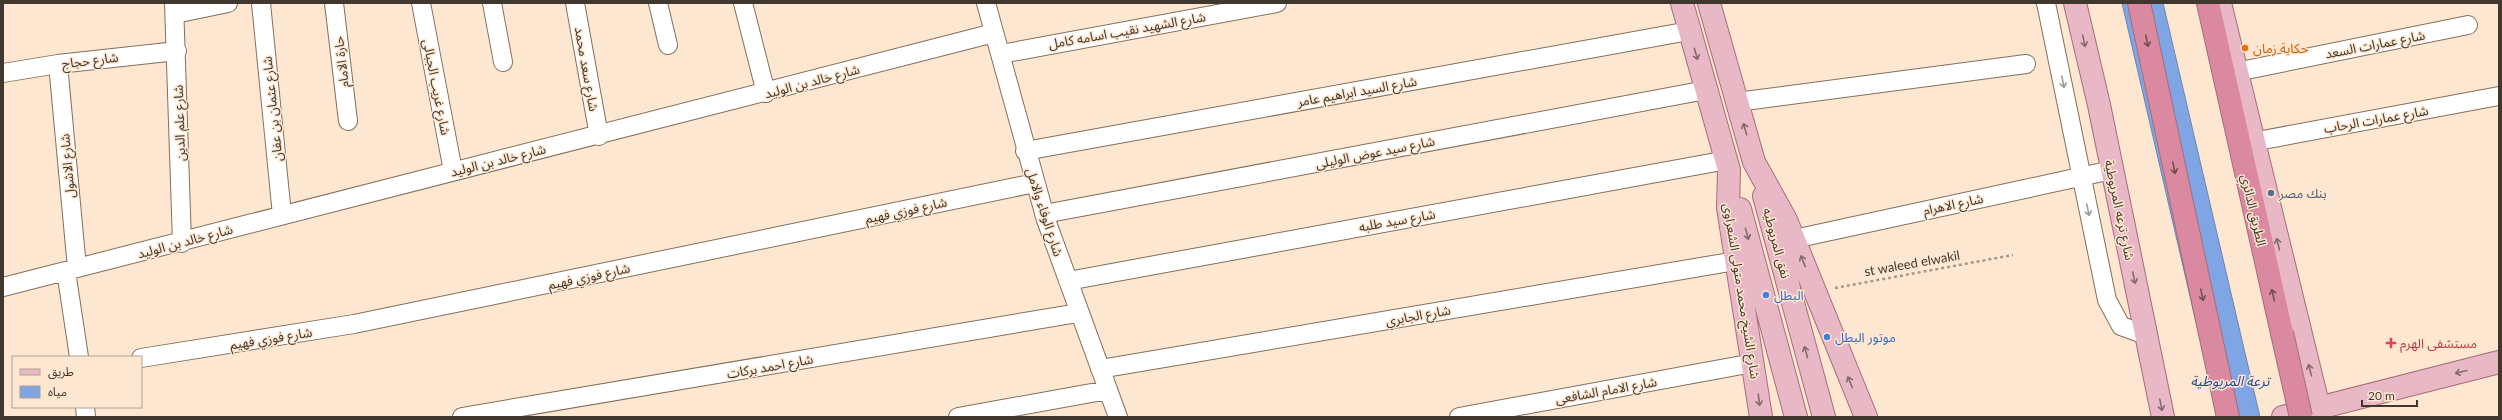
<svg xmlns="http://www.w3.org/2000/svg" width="2502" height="420" viewBox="0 0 2502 420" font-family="Lato,'Noto Sans Arabic',sans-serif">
<rect width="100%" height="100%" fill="#fee7d0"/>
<path fill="#80a5e4" stroke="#6d84ad" d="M2122,3H2163L2260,417H2218Z"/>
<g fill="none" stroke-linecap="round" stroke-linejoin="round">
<defs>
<path id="minor" d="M174,3L182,243
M261,3L282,215
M334,3L348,121
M421,3L453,171
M492,3L503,62
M575,3L599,136
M658,3L668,45
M743,3L766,93
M986,3L1046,220L1118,417
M2046,3L2107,300L2121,326L2146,335
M175,14L228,3
M1001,54L1277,3
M58,64L77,268
M2236,72L2468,25
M3,73L58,64L177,51
M1737,102L2026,64
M2252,142L2499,96
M1025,151L1689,31
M1044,214L1706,90
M1794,239L2112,170
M66,271L79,357
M1068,281L1727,160
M3,287L994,33
M141,358L354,324L1035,183
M1100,369L1736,261
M85,407L86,417
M462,417L1078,313
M958,417L1108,390
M1459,417L1753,363"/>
<path id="major" d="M1682,3L1729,170L1728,208L1761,417
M1709,3L1754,162L1786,220L1866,417
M2075,3L2099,105L2163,417
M2220,3L2319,408
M1764,196L1824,417
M1740,209L1796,417
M2283,417L2499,362"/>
<path id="highway" d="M2139,3L2228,417
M2208,3L2282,333"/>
</defs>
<use href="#minor" stroke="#846f5b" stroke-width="20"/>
<use href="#major" stroke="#a56c79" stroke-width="24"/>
<use href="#highway" stroke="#a56c79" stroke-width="24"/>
<path stroke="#a89786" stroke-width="2.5" stroke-dasharray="3 3" stroke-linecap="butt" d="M1835,288L2013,255"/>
<use href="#minor" stroke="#fff" stroke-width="18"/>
<use href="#major" stroke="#e9b8c7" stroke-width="22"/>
<use href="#highway" stroke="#db89a1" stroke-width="22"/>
<defs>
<path id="highway-bridge" d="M2282,333L2301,417"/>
</defs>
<use href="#highway-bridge" stroke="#a56c79" stroke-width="24" stroke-linecap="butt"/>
<use href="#highway-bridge" stroke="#db89a1" stroke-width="22"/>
</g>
<defs><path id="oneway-shaft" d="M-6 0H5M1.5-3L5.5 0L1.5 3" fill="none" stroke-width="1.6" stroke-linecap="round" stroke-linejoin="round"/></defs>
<g stroke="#846b6b">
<use href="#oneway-shaft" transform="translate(2084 41) rotate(77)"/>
<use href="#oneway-shaft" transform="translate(1696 54) rotate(73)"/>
<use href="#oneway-shaft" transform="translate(1745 129) rotate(-106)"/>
<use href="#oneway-shaft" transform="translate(1747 234) rotate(75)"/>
<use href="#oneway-shaft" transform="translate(2278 244) rotate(-104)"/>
<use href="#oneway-shaft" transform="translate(1803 261) rotate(-112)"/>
<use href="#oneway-shaft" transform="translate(2134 278) rotate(78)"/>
<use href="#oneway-shaft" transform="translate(1806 352) rotate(-105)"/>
<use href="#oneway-shaft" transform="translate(2310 370) rotate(-104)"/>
<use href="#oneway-shaft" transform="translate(2461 372) rotate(166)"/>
<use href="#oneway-shaft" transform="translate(1850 382) rotate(-112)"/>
<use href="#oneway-shaft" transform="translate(1759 400) rotate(83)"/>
<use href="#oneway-shaft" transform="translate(2161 405) rotate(78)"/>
</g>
<g stroke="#6e5050">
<use href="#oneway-shaft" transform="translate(2147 41) rotate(78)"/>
<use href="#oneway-shaft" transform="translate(2174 168) rotate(78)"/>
<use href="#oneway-shaft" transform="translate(2202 295) rotate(78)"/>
<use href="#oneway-shaft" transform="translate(2273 295) rotate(-103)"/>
</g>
<g stroke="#a09b96">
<use href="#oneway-shaft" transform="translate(2063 82) rotate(79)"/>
<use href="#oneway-shaft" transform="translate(2088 210) rotate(78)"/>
</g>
<circle fill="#e8710a" stroke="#fee7d0" stroke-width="1.5" cx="2245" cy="48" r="4"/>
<circle fill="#5c6f8a" stroke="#fee7d0" stroke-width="1.5" cx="2271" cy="193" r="4"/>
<g fill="#3f7fe0" stroke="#fee7d0" stroke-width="1.5">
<circle cx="1766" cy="295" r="4"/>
<circle cx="1827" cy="337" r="4"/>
</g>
<path fill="#e0444e" stroke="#fee7d0" stroke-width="1.5" d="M2389 337h4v4h4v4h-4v4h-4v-4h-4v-4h4z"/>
<g text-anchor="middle" stroke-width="3" stroke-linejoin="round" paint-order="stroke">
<g font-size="13" fill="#40372e" stroke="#fee7d0">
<text transform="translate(1127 30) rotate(-10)" y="5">شارع الشهيد نقيب اسامه كامل</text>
<text transform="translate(2375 44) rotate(-11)" y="5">شارع عمارات السعد</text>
<text transform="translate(90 60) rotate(-7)" y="5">شارع حجاج</text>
<text transform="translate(341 62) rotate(-97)" y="5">حارة الامام</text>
<text transform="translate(587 69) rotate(80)" y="5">شارع سعد محمد</text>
<text transform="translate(812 81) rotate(-15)" y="5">شارع خالد بن الوليد</text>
<text transform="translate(437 87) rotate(79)" y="5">شارع غريب الجبالى</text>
<text transform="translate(1357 91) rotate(-10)" y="5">شارع السيد ابراهيم عامر</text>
<text transform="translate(272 109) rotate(-96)" y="5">شارع عثمان بن عفان</text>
<text transform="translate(2376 119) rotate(-10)" y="5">شارع عمارات الرحاب</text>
<text transform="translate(179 123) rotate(-92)" y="5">شارع علم الدين</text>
<text transform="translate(1375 152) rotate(-11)" y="5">شارع سيد عوض الوليلى</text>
<text transform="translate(498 160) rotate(-14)" y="5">شارع خالد بن الوليد</text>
<text transform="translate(67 166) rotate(-95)" y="5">شارع الاشول</text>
<text transform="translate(1953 204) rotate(-12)" y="5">شارع الاهرام</text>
<text transform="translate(906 210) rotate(-12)" y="5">شارع فوزي فهيم</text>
<text transform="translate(2120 210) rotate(78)" y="5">شارع ترعه المريوطية</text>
<text transform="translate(2254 210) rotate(77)" y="5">الطريق الدائري</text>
<text transform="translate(1045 212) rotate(72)" y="5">شارع الوفاء والامل</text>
<text transform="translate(1397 220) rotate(-10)" y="5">شارع سيد طلبه</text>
<text transform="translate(185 241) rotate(-15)" y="5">شارع خالد بن الوليد</text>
<text transform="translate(1777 243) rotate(75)" y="5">نفق المريوطيه</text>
<text transform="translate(1912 263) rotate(-10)" y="5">st waleed elwakil</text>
<text transform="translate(589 276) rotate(-12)" y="5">شارع فوزي فهيم</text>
<text transform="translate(1742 291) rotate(81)" y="5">شارع الشيخ محمد متولى الشعراوى</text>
<text transform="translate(1418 315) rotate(-10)" y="5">شارع الجابري</text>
<text transform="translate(271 338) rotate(-9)" y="5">شارع فوزي فهيم</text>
<text transform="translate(770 366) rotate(-10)" y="5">شارع احمد بركات</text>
<text transform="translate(1606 390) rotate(-10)" y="5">شارع الامام الشافعى</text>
</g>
<g font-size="13" fill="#c56008" stroke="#fee7d0" text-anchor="start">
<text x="2253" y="53">حكاية زمان</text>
</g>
<g font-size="13" fill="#4e5e75" stroke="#fee7d0" text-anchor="start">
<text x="2279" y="198">بنك مصر</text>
</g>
<g font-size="13" fill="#366cbe" stroke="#fee7d0" text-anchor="start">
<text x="1774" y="300">البطل</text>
<text x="1835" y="342">موتور البطل</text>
</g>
<g font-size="13" fill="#be3a42" stroke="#fee7d0" text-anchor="start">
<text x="2400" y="348">مستشفى الهرم</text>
</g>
<g font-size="14" font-style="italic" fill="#214b96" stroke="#fee7d0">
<text x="2230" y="386">ترعة المريوطية</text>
</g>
</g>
<rect width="2502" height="420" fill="none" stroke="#40372e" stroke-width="8"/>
<rect x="12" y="356" width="130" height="52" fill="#fee7d0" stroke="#b2a18f"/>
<rect x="20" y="369" width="20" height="6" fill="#e9b8c7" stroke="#b2a18f"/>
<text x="48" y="376" font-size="12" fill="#40372e">طريق</text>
<rect x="20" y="386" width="20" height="12" fill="#80a5e4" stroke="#b2a18f"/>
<text x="48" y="396" font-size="12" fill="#40372e">مياه</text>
<path d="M2362 400v6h55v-6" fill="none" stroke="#40372e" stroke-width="2"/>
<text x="2368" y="400" font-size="12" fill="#40372e" stroke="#fee7d0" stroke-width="3" paint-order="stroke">20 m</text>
</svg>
